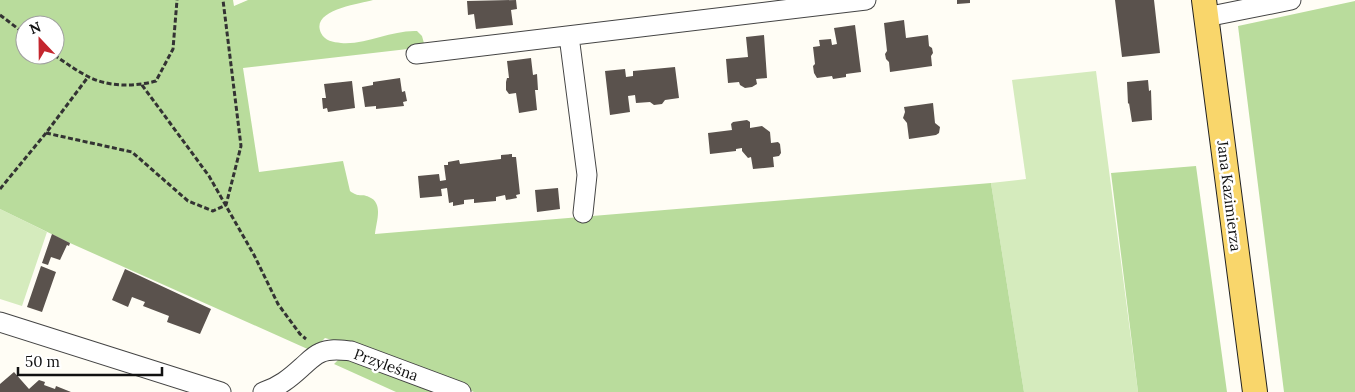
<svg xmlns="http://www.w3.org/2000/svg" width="1355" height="392" viewBox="0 0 1355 392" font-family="Lora,serif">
<rect width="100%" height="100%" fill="#fffdf5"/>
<path fill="#d5ebbd" d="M1096,71L1138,392H1024L991,183L1026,179L1012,80Z
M0,209L47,232L22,306L0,299Z"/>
<path fill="#b9dc9c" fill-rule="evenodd" d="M0,0H233L234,6L248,0H373C359,4 310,10 321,33C325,41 333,42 341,43C367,45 391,30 417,31L422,36L425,47L243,68L259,172L343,161L350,191C359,198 361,193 369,197C384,203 376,222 375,234L991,183L1024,392H474L353,346L325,338L312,351L70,243L0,209ZM25,25H55V55H25Z
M1355,1V392H1284L1238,26Z
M1196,166L1227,392H1138L1111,173Z
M341,357L441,392H396L334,364Z"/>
<path fill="#5a524d" d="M516,0L517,9L511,10L513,25L476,29L474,14L468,15L467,1Z
M957,0H970V3L957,4Z
M1115,0H1154L1160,53L1122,57Z
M904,20L906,38L928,35L929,46L932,48L933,53L931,56L932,66L890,72L889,62L886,59L885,54L887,51L884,23Z
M855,25L861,72L846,74V77L833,79L832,76L817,78L814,73L813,66L815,64L813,47L820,46L819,40L831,39L832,45L837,44L834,28Z
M764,35L767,78L756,79L757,84L752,87L745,88L740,85L739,82L728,83L726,59L748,57L746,37Z
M531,58L533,75L537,74L538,90H535L537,110L519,113L516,93L509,94L506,90V82L507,78H509L507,61Z
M675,67L679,98L665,100L662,104L654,105L650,102L636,103L635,95L628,96L630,112L610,115L605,71L625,69L626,77L633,76V71Z
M400,78L402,92L405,91L407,101L403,102L404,106L376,109V106L365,107L362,87L373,85V82Z
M1148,80L1149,91L1151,90L1152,120L1132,122L1129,103L1128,104L1127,82Z
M352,81L355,108L328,112L327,108L323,109L322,98H326L324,84Z
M933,103L935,123L940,127L939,133L936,135L909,139L907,123L903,118L905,112L904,107Z
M747,120L750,122V128L762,126L770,132L771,143L778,142L780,144L781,153L779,156L773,157L774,167L753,169L751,157L748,158L742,151V148L736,149V151L710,154L708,133L732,130L731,124L733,122Z
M512,154V157H516L520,194L516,195L517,198L506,200L505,195L496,197V201L474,203V199L464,200V204L453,206V202L449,203L447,188L441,189L442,196L420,198L418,176L439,174L440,181L446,180L444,165H448V162L459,160L460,164L501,159V155Z
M558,188L560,209L537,212L535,190Z
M52,234L70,243L69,246L67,245L60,260L51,257L48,265L42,263Z
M41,266L56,272L42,312L27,307Z
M125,269L211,309L200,334L167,322L169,316L143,306L145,302L132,297L128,307L112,300Z
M14,372L29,389L39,380L45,382L44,385L55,389L56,386L71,392H0V384Z"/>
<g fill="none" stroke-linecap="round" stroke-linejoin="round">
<defs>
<path id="minor" d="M1206,17L1291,0
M569,36L587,175L583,213
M416,54L866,0
M0,322L221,392
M263,392C279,387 290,378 302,367C308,362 313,356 320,353C330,348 341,350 351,351L461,392"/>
<path id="major" d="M1204,0L1255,392"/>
</defs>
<use href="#minor" stroke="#444" stroke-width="21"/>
<use href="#major" stroke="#222" stroke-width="26"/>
<path stroke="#333" stroke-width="3" stroke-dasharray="5 2.5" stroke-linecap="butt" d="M0,15L25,34
M54,55C65,62 75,70 87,76C107,87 134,87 156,81L173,49L177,0
M142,85L209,176L254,255L278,304L300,334L306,339
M46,133L132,152L188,201L213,211L226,205L241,146L223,0
M0,189L46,133L88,77"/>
<use href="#minor" stroke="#fff" stroke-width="19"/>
<use href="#major" stroke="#f9d66b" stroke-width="24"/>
</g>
<g text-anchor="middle" stroke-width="5" stroke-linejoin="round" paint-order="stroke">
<g font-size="15" fill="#111" stroke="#fff">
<text transform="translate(1229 196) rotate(83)" y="5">Jana Kazimierza</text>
<text transform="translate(386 365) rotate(20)" y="5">Przyleśna</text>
</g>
</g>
<g transform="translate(40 40) rotate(338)"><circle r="24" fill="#ffffff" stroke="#a0a0a0"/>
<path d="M0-4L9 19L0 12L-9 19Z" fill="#c4262e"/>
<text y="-8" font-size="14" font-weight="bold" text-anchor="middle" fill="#111111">N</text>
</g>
<path d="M18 367v8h144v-8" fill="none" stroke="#111111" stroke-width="2.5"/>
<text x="25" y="367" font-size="15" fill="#111111" stroke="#ffffff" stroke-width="4" paint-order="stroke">50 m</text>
</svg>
